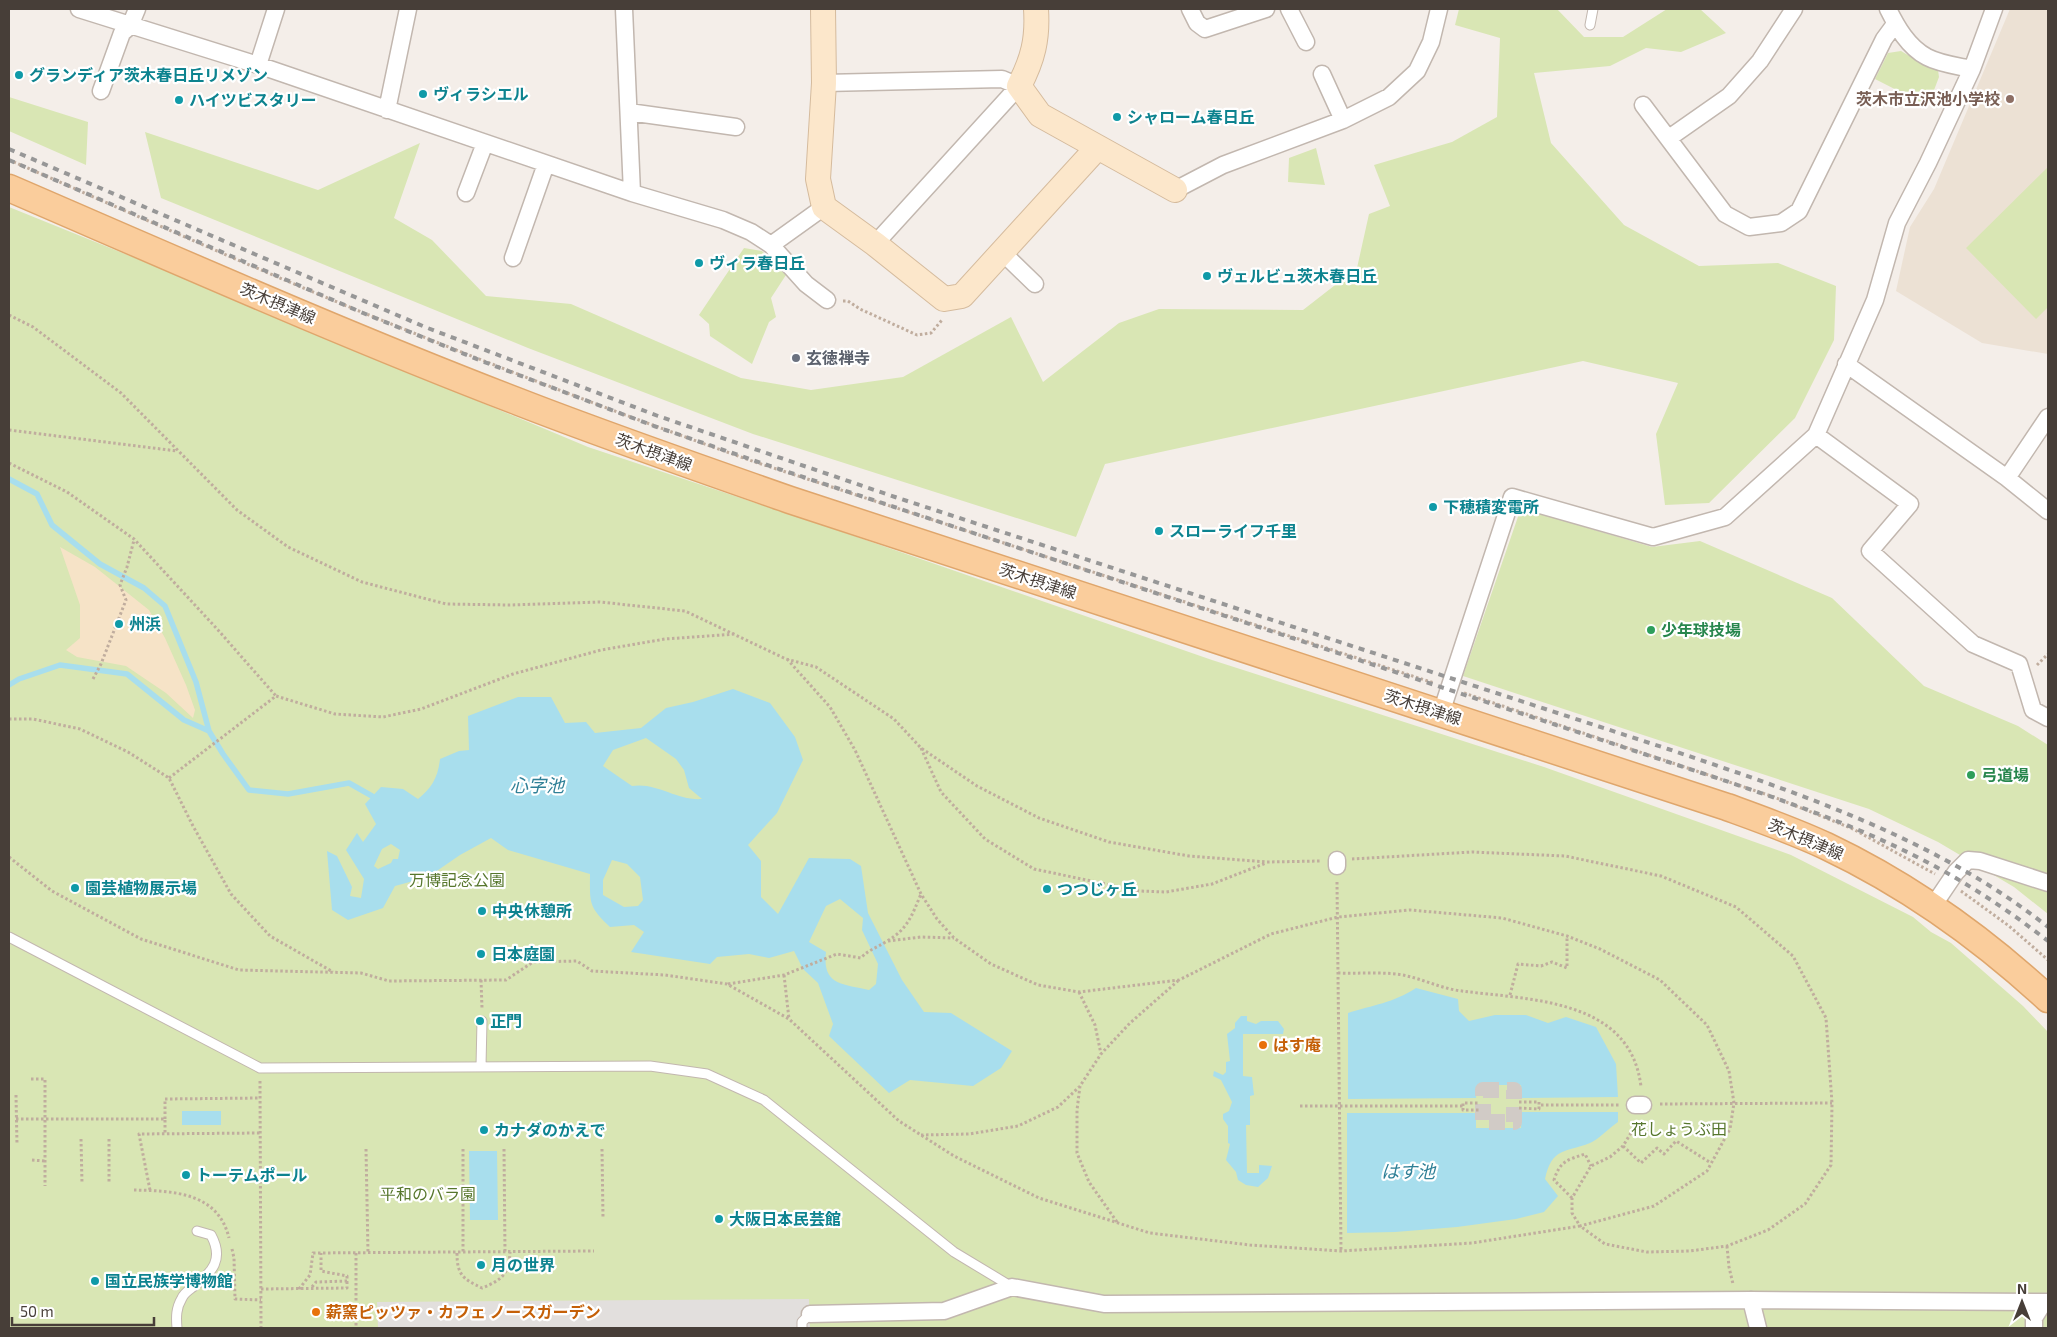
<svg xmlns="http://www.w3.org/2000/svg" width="2057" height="1337" viewBox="0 0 2057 1337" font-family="'Exo 2','Noto Sans JP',sans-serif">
<rect width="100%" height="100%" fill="#f4eee9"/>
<path fill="#ece1d4" d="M2010,9H2048V354L1982,343L1896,291L1910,227L1934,189Z"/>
<path fill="#d9e6b4" d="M1459,9H1557L1584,37H1623L1667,9H1700L1726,33L1681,52L1646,48L1610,66L1534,73L1551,143L1624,225L1699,266L1778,263L1836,286L1834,340L1795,418L1709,503L1665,505L1656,434L1678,383L1583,361L1105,464L1076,537L753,434L528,348L161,198L145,132L318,190L420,143L394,218L432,240L486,296L571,304L741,378L811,390L903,377L1011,317L1043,382L1119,323L1159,309L1303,310L1357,268L1369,214L1390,206L1374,165L1452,142L1497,117L1500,38L1455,25Z
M1901,51L1928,67L1938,70L1939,77L1928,106L1875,79L1888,53Z
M9,97L88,122L86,165L9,131Z
M1316,148L1325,185L1288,182L1289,158Z
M2048,167V307L2036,319L1966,248Z
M9,207L172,273L588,447L834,529L1212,660L1544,767L1791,855L1913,917L1931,932L1951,943L2023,1006L2048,1032V1328H9Z
M744,248L762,251L786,275L771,298L776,317L769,322L752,364L710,336L709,324L699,315Z
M1521,508L1652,547L1700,541L1832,598L1924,686L2018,726L2048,745V914L2014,887L1938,842L1869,809L1463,676Z"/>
<path fill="#f6e3c7" d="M60,547L95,567L149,610L165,638L186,685L195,710L193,718L166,693L126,666L77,657L66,650L80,638V605Z"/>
<path fill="#e2dfdd" d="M809,1299L810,1328H378L377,1302Z"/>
<path fill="#a8deed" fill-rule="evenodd" d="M733,689L770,703L795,737L803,760L777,813L748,845L761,861V897L778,914L809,858L850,859L861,866L868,913L902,980L924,1012L951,1013L1012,1051L1001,1068L973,1086L910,1080L889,1093L829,1036L833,1024L818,983L803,969L794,951L769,958L749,954L717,957L710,964L631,952L644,932L634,925L610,927C588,906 590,903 590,874L508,850L491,838L460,855L428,877L395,886L383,908L348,920L332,910L327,851L337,856L352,887L350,896L361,898L364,879L346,850L357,833L363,842L376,824L365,804L381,787L403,789L418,799C432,788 438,777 440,759L459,751L469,750L468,716L518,697H551L565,723L586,722L595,733L641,728L666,708L693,702ZM646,738L676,759L684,770L689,788L702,799C677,801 657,782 632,786L603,766L613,750ZM391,844L400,850L398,859H393L391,863L378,869L374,866L382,849ZM612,860L627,864L640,877L643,900L638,906L624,907L603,895V880ZM840,899L863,918L862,930L878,964L876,984L869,990C842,984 822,985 826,952L809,942L826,906Z
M1416,988L1458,999L1459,1011L1469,1021L1495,1015H1526L1548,1023L1566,1017L1596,1027L1616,1064L1618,1097L1522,1098L1521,1085H1477L1476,1098L1348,1099V1013C1373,1005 1393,1003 1416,988Z
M1241,1016H1247V1021L1256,1024L1261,1021H1278L1284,1029L1283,1034H1243V1076L1252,1077L1254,1095L1250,1096V1125H1246L1247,1173H1259V1165L1272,1166L1268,1178L1258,1187L1246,1185L1238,1180L1236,1172L1226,1160L1230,1144L1228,1143V1126L1223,1119V1114L1229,1111L1232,1102L1221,1080L1213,1076L1214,1071L1223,1075L1226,1072V1062L1230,1061L1227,1034L1235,1028V1023Z
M182,1111H221V1125H182Z
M1522,1112H1618V1122C1609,1128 1599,1139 1590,1143C1565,1153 1552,1147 1545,1179L1558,1196L1544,1212L1516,1219L1457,1227L1395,1232L1347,1233V1113H1476V1128H1521Z
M469,1151H497L498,1220H470Z"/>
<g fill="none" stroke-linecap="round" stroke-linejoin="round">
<path stroke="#a8deed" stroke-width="5.5" d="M9,479L37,494L52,525L100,564L144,588L165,606L196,682L209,731L223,754L249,790L288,794L349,783L372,796
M9,685L19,679L60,665L127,674L184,720L209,731"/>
<path stroke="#d1cbc6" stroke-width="16" stroke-dasharray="16 8" stroke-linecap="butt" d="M1483,1090H1514V1122H1483Z"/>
<defs>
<path id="lane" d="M1590,25L1593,9
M9,937L260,1068L650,1066L707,1074L764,1100L954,1252L1012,1287
M481,1066L482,1021
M177,1328C176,1317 176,1308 182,1298C184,1293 189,1290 193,1287C213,1272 224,1259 211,1235L197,1231
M802,1328V1322L810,1314"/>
<path id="street" d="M79,9L258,65L632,193L723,220L751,232L771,245L806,284L827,300
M624,9L632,193
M1190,9L1197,23L1205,29L1266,9
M1289,9L1306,42
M1888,9C1897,27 1908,47 1927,57C1940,64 1958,66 1972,69
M258,65L276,9
M1322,74L1343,120
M824,83L1002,79L1019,86L875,244
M101,91L122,33L130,26L137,9
M1643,105L1725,214L1749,227L1781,223L1799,211L1884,39L1895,24
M387,110L408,9
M629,112L736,127
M1669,138L1729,96L1760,61L1794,9
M1175,190L1223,165L1343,120L1389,97L1417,71L1431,42L1439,9
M466,193L485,143
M771,245L824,207
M1002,252L1035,284
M513,258L546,164
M1846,364L2007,478L2048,511
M1816,435L1910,504L1870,551L1973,644L2019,664L2033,710L2048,718
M2007,478L2048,417
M1441,713L1512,497L1653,537L1725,517L1816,435L1875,300L1897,223L1928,163L1972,69L1994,9
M1337,860V866
M1933,906L1956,872L1968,860L1980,861L2048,883
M1635,1105H1643
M1751,1300L1758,1328
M810,1314L944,1311L1012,1287L1104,1304L1751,1300L2048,1302
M2034,1328V1318L2044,1302"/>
<path id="secondary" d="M823,9L824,83L818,179L824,207L875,244L944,299L962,296L1097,148
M1036,9C1038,39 1033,59 1019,86L1040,115L1175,190"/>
<path id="primary" d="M9,188C178,261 347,336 519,402C609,437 699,468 790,500L1727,807C1760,819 1794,831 1826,846C1908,885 1982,938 2048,999"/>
</defs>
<use href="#lane" stroke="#c2b7af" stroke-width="11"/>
<use href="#street" stroke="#c2b7af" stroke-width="19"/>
<use href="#secondary" stroke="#d5bb9d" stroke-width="26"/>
<use href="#primary" stroke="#dfa66c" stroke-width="29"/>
<path stroke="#c0ad9e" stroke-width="3" stroke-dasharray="2.5 2.5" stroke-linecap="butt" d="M9,160C129,212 248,266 369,315C497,367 625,416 755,462L1434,683
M843,301H848L860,309L917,335L931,333L942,320
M9,315L33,327L121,393L237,510L288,547L362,582L446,604L510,605L600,602L685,611L786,659L816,667L894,719L921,748L977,786L1039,818L1109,842L1189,856L1267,862L1321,861
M9,430L177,451
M9,463L67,492L134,539L218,630L276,696
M787,659L830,707L855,750L921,894L937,919L954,938L991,964L1038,985L1079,992L1179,980L1271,934L1338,917L1410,910L1502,918L1567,936L1600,949L1660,980L1707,1025L1729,1071L1734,1103L1730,1129L1707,1171L1654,1206L1580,1226L1572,1213V1198L1591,1166L1610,1157L1623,1146L1637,1123
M2037,665L2048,654
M93,679L101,664L126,600L120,585L127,567L134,540
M1464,693L1774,797L1853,829L1935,874
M9,719H33L80,729L128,752L169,778L193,826L231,894L270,936L333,972
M921,748L941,792L985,839L1034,869L1139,891L1166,892L1212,884L1266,863
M169,778L276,696L335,714L383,717L421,709L513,674L601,650L665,639L736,634
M9,857L52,891L141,939L239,970L361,973L389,981L506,980L533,962L577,961L592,971L665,975L727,984L789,1019L899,1121L954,1156L1039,1198L1150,1233L1250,1245L1341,1251L1472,1243L1580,1226L1605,1244L1647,1252L1690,1251L1727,1246L1768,1230L1805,1204L1831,1165L1832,1103L1826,1018L1793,956L1736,907L1661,876L1565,856L1472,852L1352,859
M1337,882L1341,1251
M1961,891L2009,926L2048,960
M888,941L921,937L954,938
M1338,973C1358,974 1388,971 1407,976C1425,980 1443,989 1462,991C1529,1000 1631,998 1641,1087
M784,975L789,1019
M481,980L482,1008
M728,984L784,975L837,954L861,958C869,949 877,948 887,941C908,929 912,915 921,894
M1079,992L1095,1025L1101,1054
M1510,995L1518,964L1541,966L1552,962L1567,968V936
M31,1079H45V1186
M260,1081L261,1328
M16,1095L17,1145
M1519,1102H1539V1105H1620
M1660,1104L1832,1103
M1300,1106H1463V1110H1479
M1463,1106V1103H1479
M1519,1108L1539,1109V1105
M16,1119H165V1134
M165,1119V1099L260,1098
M921,1135L969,1134L1018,1126L1058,1107L1079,1087
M81,1139L82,1183
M109,1139V1183
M1623,1146L1641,1163L1657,1148L1664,1154L1676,1141L1711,1163
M366,1149L368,1253
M463,1149V1253
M504,1149L505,1253
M602,1149L603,1218
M32,1160L45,1161
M134,1190C173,1191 218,1192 229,1238
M150,1190L139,1134L261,1133
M1572,1198L1554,1180C1560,1161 1567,1160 1585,1154L1591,1166
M1117,1222L1089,1182L1077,1153V1110L1080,1086L1101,1054L1130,1023L1179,980
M1727,1246L1729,1267L1733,1284
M232,1249L234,1258L235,1299L261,1300
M356,1253V1328
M457,1253C457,1275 463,1279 482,1288C502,1280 509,1274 510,1252
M312,1287L316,1282L347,1281V1276L321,1271V1253
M261,1289L347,1288V1281
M299,1289L310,1275L313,1253L594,1251"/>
<use href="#lane" stroke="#fff" stroke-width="9"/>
<use href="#street" stroke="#fff" stroke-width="16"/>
<use href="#secondary" stroke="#fce7cb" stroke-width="24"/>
<use href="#primary" stroke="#facd9c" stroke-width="26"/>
<path stroke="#979797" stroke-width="4" stroke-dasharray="6 6" stroke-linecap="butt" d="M9,149L425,327L658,416L895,497L1668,749C1801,794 1937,839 2048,927
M9,160L363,313L479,360L654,426L773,467L1723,780C1790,803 1857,826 1921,859C1966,882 2008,910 2048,941"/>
</g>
<g fill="#0f9aa8" stroke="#fff" stroke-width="2">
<circle cx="19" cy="75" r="5"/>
<circle cx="423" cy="94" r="5"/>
<circle cx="179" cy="100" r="5"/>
<circle cx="1117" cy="117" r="5"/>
<circle cx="699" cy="263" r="5"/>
<circle cx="1207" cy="276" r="5"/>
<circle cx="1433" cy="507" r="5"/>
<circle cx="1159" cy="531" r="5"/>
<circle cx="119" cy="624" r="5"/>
<circle cx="75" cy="888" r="5"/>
<circle cx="1047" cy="889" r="5"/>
<circle cx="482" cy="911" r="5"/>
<circle cx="481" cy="954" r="5"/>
<circle cx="480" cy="1021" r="5"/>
<circle cx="484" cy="1130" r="5"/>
<circle cx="186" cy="1175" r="5"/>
<circle cx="719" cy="1219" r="5"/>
<circle cx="481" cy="1265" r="5"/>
<circle cx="95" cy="1281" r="5"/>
</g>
<circle fill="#8d6e63" stroke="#fff" stroke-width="2" cx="2010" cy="99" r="5"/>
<circle fill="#6b7280" stroke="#fff" stroke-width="2" cx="796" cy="358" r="5"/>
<g fill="#2e9e5b" stroke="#fff" stroke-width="2">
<circle cx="1651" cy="630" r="5"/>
<circle cx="1971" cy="775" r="5"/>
</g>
<g fill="#e8710a" stroke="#fff" stroke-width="2">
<circle cx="1263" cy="1045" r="5"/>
<circle cx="316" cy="1312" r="5"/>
</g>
<g text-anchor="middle" stroke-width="4.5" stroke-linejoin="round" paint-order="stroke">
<g font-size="16" font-weight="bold" fill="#0d838f" stroke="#fff" text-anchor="start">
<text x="29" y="81">グランディア茨木春日丘リメゾン</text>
<text x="433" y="100">ヴィラシエル</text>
<text x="189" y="106">ハイツビスタリー</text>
<text x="1127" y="123">シャローム春日丘</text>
<text x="709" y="269">ヴィラ春日丘</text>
<text x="1217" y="282">ヴェルビュ茨木春日丘</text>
<text x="1443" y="513">下穂積変電所</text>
<text x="1169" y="537">スローライフ千里</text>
<text x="129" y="630">州浜</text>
<text x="85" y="894">園芸植物展示場</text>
<text x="1057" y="895">つつじヶ丘</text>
<text x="492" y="917">中央休憩所</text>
<text x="491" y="960">日本庭園</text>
<text x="490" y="1027">正門</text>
<text x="494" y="1136">カナダのかえで</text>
<text x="196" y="1181">トーテムポール</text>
<text x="729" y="1225">大阪日本民芸館</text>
<text x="491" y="1271">月の世界</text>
<text x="105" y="1287">国立民族学博物館</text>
</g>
<g font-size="16" font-weight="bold" fill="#785e54" stroke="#fff" text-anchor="end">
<text x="2000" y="105">茨木市立沢池小学校</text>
</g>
<g font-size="16" fill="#473e38" stroke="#fff">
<text transform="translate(278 303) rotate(23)" y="6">茨木摂津線</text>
<text transform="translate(654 452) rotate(20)" y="6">茨木摂津線</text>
<text transform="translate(1038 581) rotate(18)" y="6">茨木摂津線</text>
<text transform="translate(1423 707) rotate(18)" y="6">茨木摂津線</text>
<text transform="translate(1806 839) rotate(23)" y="6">茨木摂津線</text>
</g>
<g font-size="16" font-weight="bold" fill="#5b616d" stroke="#fff" text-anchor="start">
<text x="806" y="364">玄徳禅寺</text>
</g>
<g font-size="16" font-weight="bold" fill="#27864d" stroke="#fff" text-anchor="start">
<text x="1661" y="636">少年球技場</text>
<text x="1981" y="781">弓道場</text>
</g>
<g font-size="16" fill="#57772d" stroke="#fff">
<text x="457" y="886">万博記念公園</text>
<text x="1679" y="1135">花しょうぶ田</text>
<text x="428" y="1200">平和のバラ園</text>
</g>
<g font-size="16" font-weight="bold" fill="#c56008" stroke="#fff" text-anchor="start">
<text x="1273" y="1051">はす庵</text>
<text x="326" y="1318">薪窯ピッツァ・カフェ ノースガーデン</text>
</g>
<g font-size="18" font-style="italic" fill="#308097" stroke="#fff">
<text x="537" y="792">心字池</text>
<text x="1408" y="1178">はす池</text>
</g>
</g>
<rect width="2057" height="1337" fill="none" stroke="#473e38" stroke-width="20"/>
<g transform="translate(2022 1302)" stroke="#ffffff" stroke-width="4" paint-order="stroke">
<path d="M0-4L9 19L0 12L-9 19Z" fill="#473e38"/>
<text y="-8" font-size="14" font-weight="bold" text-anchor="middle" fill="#473e38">N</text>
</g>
<path d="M12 1317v8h142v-8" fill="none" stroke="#473e38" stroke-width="2.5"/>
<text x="20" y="1317" font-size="15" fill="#473e38" stroke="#ffffff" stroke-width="4" paint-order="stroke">50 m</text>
</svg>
